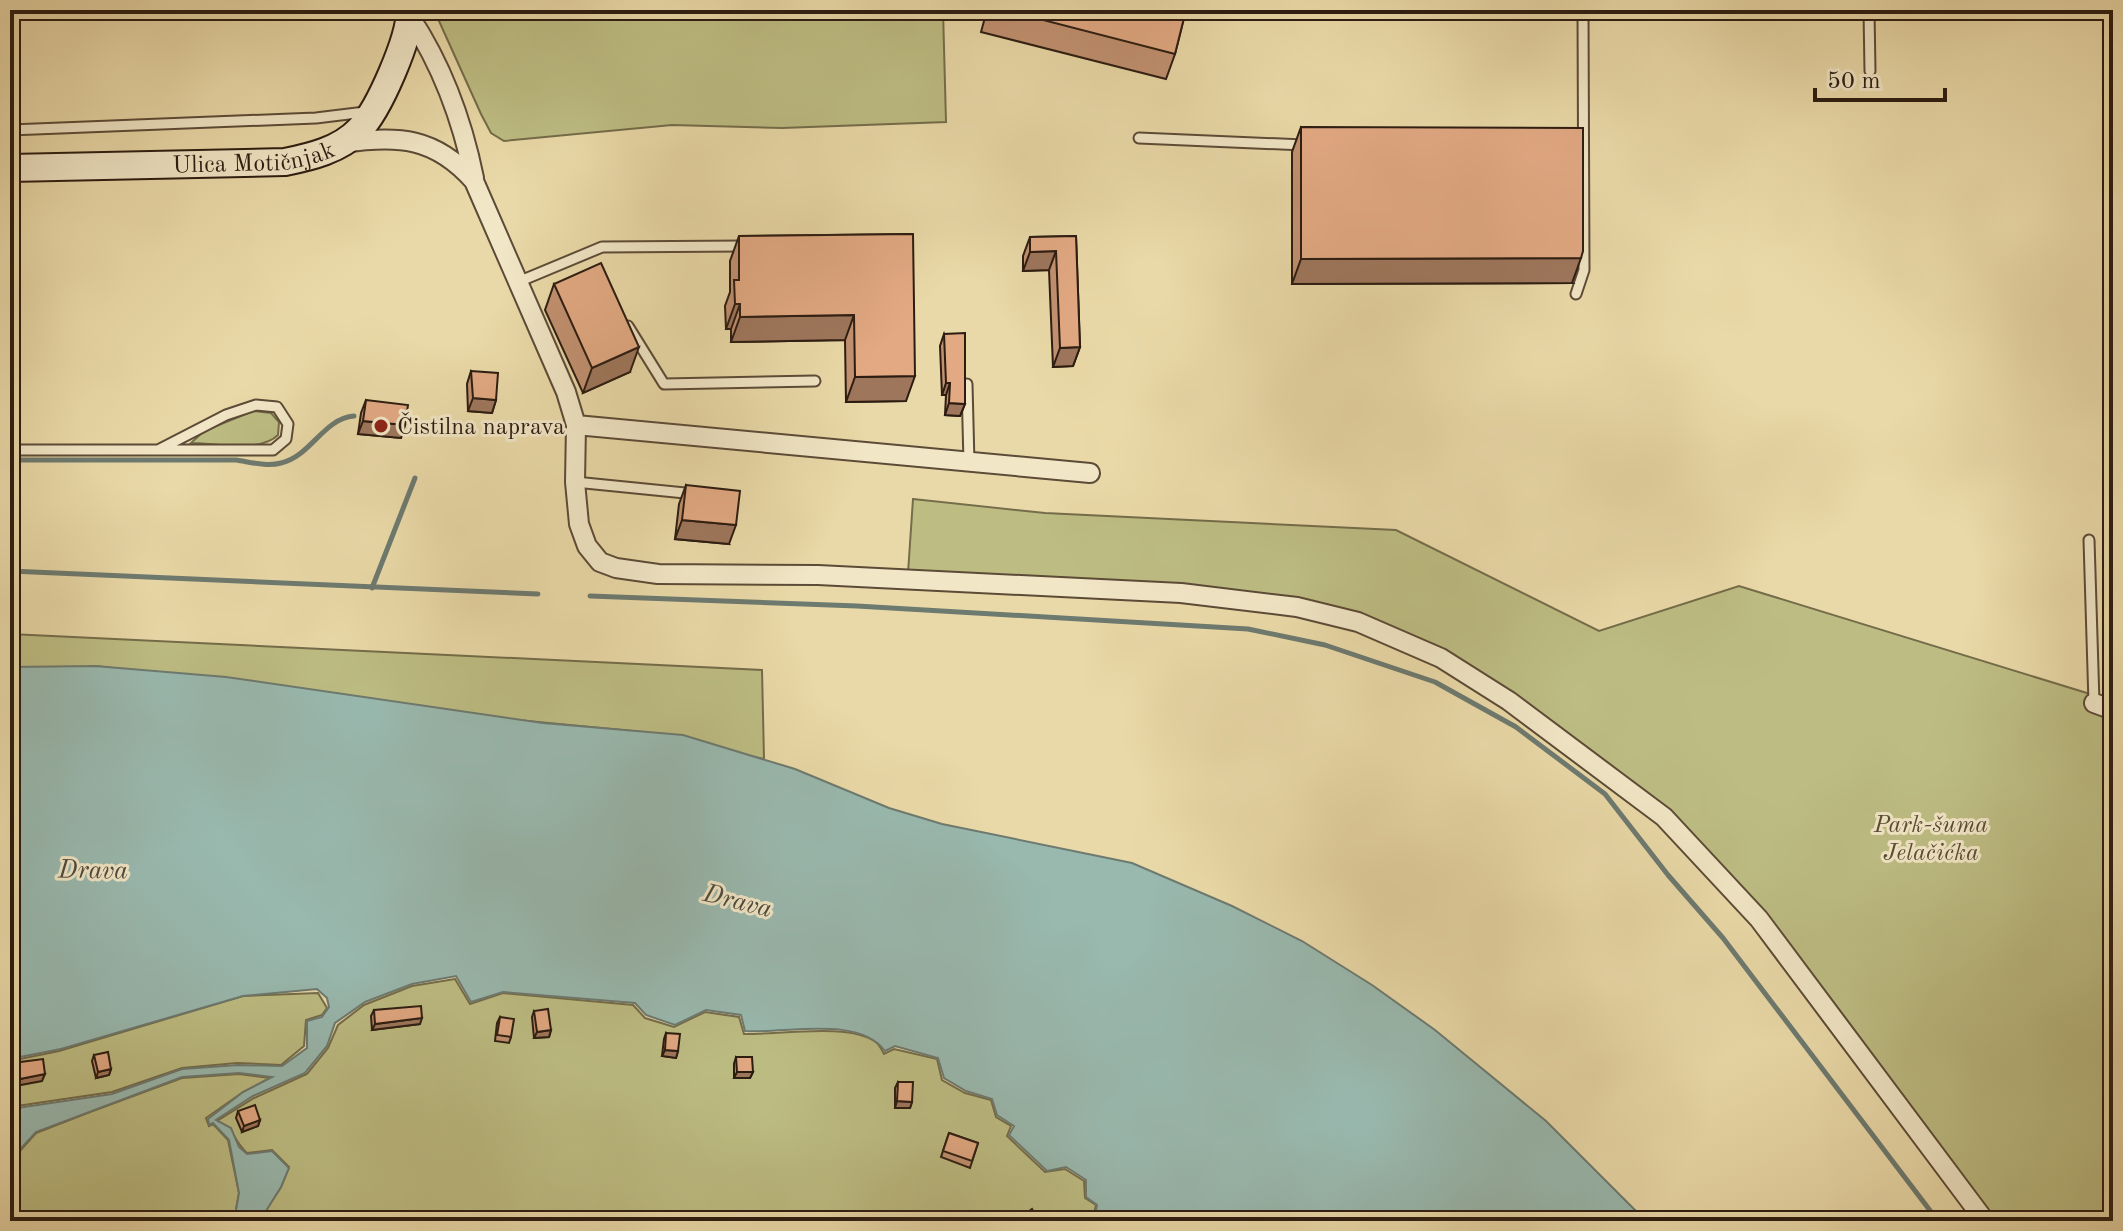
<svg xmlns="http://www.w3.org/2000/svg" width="2123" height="1231" viewBox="0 0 2123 1231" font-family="'Old Standard TT',serif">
<rect width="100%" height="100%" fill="#ead9a8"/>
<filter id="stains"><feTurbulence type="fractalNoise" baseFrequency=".0025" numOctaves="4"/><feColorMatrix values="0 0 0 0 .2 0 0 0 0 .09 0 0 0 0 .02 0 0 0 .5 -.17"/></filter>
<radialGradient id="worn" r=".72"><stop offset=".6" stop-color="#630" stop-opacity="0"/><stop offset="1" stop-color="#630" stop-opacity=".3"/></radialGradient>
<path fill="#bdbd83" stroke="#746c4a" stroke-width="2" d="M434,10H943L946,122L782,128L672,125L504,141L491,133L481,114Z
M253,411L271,413L279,422L278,435C260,453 216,443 191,443L204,431Z
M913,499L1045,513L1396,530L1599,631L1739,586L2113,701V1221H1986L1659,805L1593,752L1519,700L1354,616L908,573Z
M10,634L762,670L764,759L643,732L517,720L304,689L95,666L10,677Z
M455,979L470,1004L503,993L633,1005L645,1018L674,1027L705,1012L739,1017L744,1034C777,1035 852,1022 877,1043C880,1046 882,1050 884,1054L894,1049L937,1059L942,1080L965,1093L991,1100L996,1117L1011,1126L1007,1136L1045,1172L1065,1169L1084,1181L1085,1198L1096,1205L1092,1221H268L265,1211L281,1187L289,1167L272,1150L247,1153C233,1140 236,1130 217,1121L254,1098L307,1074L328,1048L338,1025L364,1005L412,986Z
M318,993L327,1008L322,1015L306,1020L304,1046L281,1065L237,1063L182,1068L112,1092L10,1107V1061L59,1051L243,996Z
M239,1074L270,1078L243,1092L206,1118L209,1126L213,1124L228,1140L239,1193L234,1221H10V1162L36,1133L90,1112L182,1078Z"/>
<path fill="#99b9af" stroke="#6d7a70" stroke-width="2" d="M95,666L226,677L543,723L683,735L795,769L889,808L942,824L1132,863L1232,906L1302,941L1372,985L1435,1030L1546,1121L1646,1221H1094L1097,1205L1086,1197V1180L1066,1167L1047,1171L1009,1135L1014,1126L997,1115L992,1099L966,1091L944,1078L938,1058L895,1046L885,1051C859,1015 785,1034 745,1031L741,1015L706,1010L675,1025L646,1015L635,1003L503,992L471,1002L456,976L412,984L365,1002L335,1023L327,1046L305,1073L253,1096L216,1120L231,1128L239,1147L247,1154L272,1151L289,1168L281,1187L266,1211L268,1221H234L239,1193L229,1140L213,1123L209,1125L208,1119L243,1092L272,1077L239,1073L182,1077L36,1132L10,1160V1109L112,1094L182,1069L238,1065L282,1066L307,1048V1021L322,1017L329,1007L327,998L317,989L243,996L61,1049L10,1059V667Z"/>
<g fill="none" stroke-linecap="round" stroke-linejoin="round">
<path stroke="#6d7a70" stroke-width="5" d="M10,460H236C250,462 267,467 281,463C310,457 324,418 354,416
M10,571L538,594
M372,588L415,478
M590,596L857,606L1248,629L1325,645L1435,682L1516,727L1605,794L1668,875L1723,938L1938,1221"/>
<defs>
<path id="lane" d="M1869,10L1870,71
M10,130L316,118L365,112
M1139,138L1304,145
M518,282L602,247L744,246
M1576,294L1584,270L1583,10
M628,326L664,384L815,381
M967,384L969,463
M10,450H273L286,439L288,424L277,407L256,405L226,415L158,450
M575,482L695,494
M2089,540L2094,703"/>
<path id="street" d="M410,17C443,67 462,119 474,178
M343,143C398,135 435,137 474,181L566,392L576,425L575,482L579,524L587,546L600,562L616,568L658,574L818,575L1181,593L1297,607L1358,622L1441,658L1509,701L1664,817L1759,919L1985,1221
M576,425L1090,473
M2094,703L2113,710"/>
<g id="secondary">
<path id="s1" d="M10,168L285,162C310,157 340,150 359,130C379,110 410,38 410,10"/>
</g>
</defs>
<use href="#lane" stroke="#5c4b37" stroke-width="13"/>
<use href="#street" stroke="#5c4b37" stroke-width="22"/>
<use href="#secondary" stroke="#2c1c11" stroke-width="30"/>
<use href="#lane" stroke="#f1e6c6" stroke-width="9"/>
<use href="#street" stroke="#f1e6c6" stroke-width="18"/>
<use href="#secondary" stroke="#f1e6c6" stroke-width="26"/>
</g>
<path fill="#c29171" stroke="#2c1c11" stroke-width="2" d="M987,10H1186L1175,54L1166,79L981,32Z
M1301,127L1572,283L1292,284V152Z
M913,234L906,401L846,402L845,340L731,342V329H726L725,306L730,292V261L739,236Z
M1076,236L1080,347L1073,366L1053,367L1049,270L1023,271V256L1030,237Z
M554,284L630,372L583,393L545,310Z
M944,334L965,404L960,416L945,415L946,395H942L940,346Z
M471,371L496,400L492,413L468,411L467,384Z
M366,400L405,425L401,438L358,434L361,413Z
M686,485L729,544L675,539L679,504Z
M2113,500V634H2107L2109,511Z
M374,1010L420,1024L372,1030L371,1016Z
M534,1011L551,1030L549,1037L534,1038L532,1017Z
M500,1017L511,1037L509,1043L495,1041L497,1023Z
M666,1033L678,1051L676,1058L662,1056L664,1039Z
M94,1055L111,1069L109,1075L96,1078L92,1061Z
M736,1057L753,1072L750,1078H734V1064Z
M898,1082L912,1102L910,1108H895V1088Z
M238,1111L260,1120L258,1126L242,1132L236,1118Z
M949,1133L978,1143L970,1168L941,1157Z"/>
<path fill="#9e765c" stroke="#2c1c11" stroke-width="2" d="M1056,251L1049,270L1023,271L1030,252Z
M1581,258L1572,283L1292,284L1301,259Z
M735,304H740L731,329H726Z
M854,315L845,340L731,342L740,317Z
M639,347L630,372L583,393L592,368Z
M1080,347L1073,366L1053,367L1060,348Z
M915,376L906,401L846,402L855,377Z
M946,383H950L946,395H942Z
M473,398L496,400L492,413L468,411Z
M949,403L965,404L960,416L945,415Z
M363,421L405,425L401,438L358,434Z
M682,520L736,525L729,544L675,539Z
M2113,617V634H2107Z
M422,1018L420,1024L372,1030L375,1024Z
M551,1030L549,1037L534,1038L537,1032Z
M665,1050L678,1051L676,1058L662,1056Z
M111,1069L109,1075L96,1078L98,1072Z
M737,1072H753L750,1078H734Z
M45,1074L42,1081L10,1087V1081Z
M897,1101L912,1102L910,1108H895Z
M260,1120L258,1126L242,1132L244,1126Z"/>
<path fill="#e2a983" stroke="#2c1c11" stroke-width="2" d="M1004,10H1186L1175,54Z
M1301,127L1583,128V251L1581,258L1301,259Z
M913,234L915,376L855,377L854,315L740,317V304H735L734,280H739V236Z
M1076,236L1080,347L1060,348L1056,251L1030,252V237Z
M601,263L639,347L592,368L554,284Z
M965,333V404L949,403L950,383H946L944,334Z
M471,371L498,373L496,400L473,398Z
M366,400L408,405L405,425L363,421Z
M686,485L740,491L736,525L682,520Z
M421,1006L422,1018L375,1024L374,1010Z
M548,1009L551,1030L537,1032L534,1011Z
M500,1017L514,1019L511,1037L497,1035Z
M666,1033L680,1034L678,1051L665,1050Z
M108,1052L111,1069L98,1072L94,1055Z
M736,1057H752L753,1072H737Z
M43,1059L45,1074L10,1081V1065H13V1063Z
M898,1082H913L912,1102L897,1101Z
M255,1105L260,1120L244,1126L238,1111Z
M949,1133L978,1143L972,1161L943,1151Z
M1032,1209L1039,1220L1038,1221H1016Z"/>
<circle fill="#8f2418" stroke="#f1e6c6" stroke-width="3" cx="381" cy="426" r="8"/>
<g text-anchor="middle" stroke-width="6" stroke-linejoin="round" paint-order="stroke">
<g font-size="24" fill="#2c1c11" stroke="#f1e6c6">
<text dy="8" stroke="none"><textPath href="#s1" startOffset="244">Ulica Motičnjak</textPath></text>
</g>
<g font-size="24" fill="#2c1c11" stroke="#f1e6c6" text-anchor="start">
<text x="397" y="434">Čistilna naprava</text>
</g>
<g font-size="24" font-style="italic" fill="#584c33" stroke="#f1e6c6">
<text x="1931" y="832">Park-šuma<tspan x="1931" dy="28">Jelačićka</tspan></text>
</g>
<g font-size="26" font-style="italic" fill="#4d4b40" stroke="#f1e6c6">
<text transform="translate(93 869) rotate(1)" y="9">Drava</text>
<text transform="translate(738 900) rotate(14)" y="9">Drava</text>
</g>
</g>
<rect width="2123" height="1231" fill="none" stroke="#ead9a8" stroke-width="40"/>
<rect x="12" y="12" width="2099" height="1207" fill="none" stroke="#2c1c11" stroke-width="4"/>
<rect x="20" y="20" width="2083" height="1191" fill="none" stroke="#2c1c11" stroke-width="2"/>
<path d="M1815 88v12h130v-12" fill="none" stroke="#2c1c11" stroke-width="4"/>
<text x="1827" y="88" font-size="24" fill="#2c1c11" stroke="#f1e6c6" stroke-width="6" paint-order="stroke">50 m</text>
<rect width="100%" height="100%" filter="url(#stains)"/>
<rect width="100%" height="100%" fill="url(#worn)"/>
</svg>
